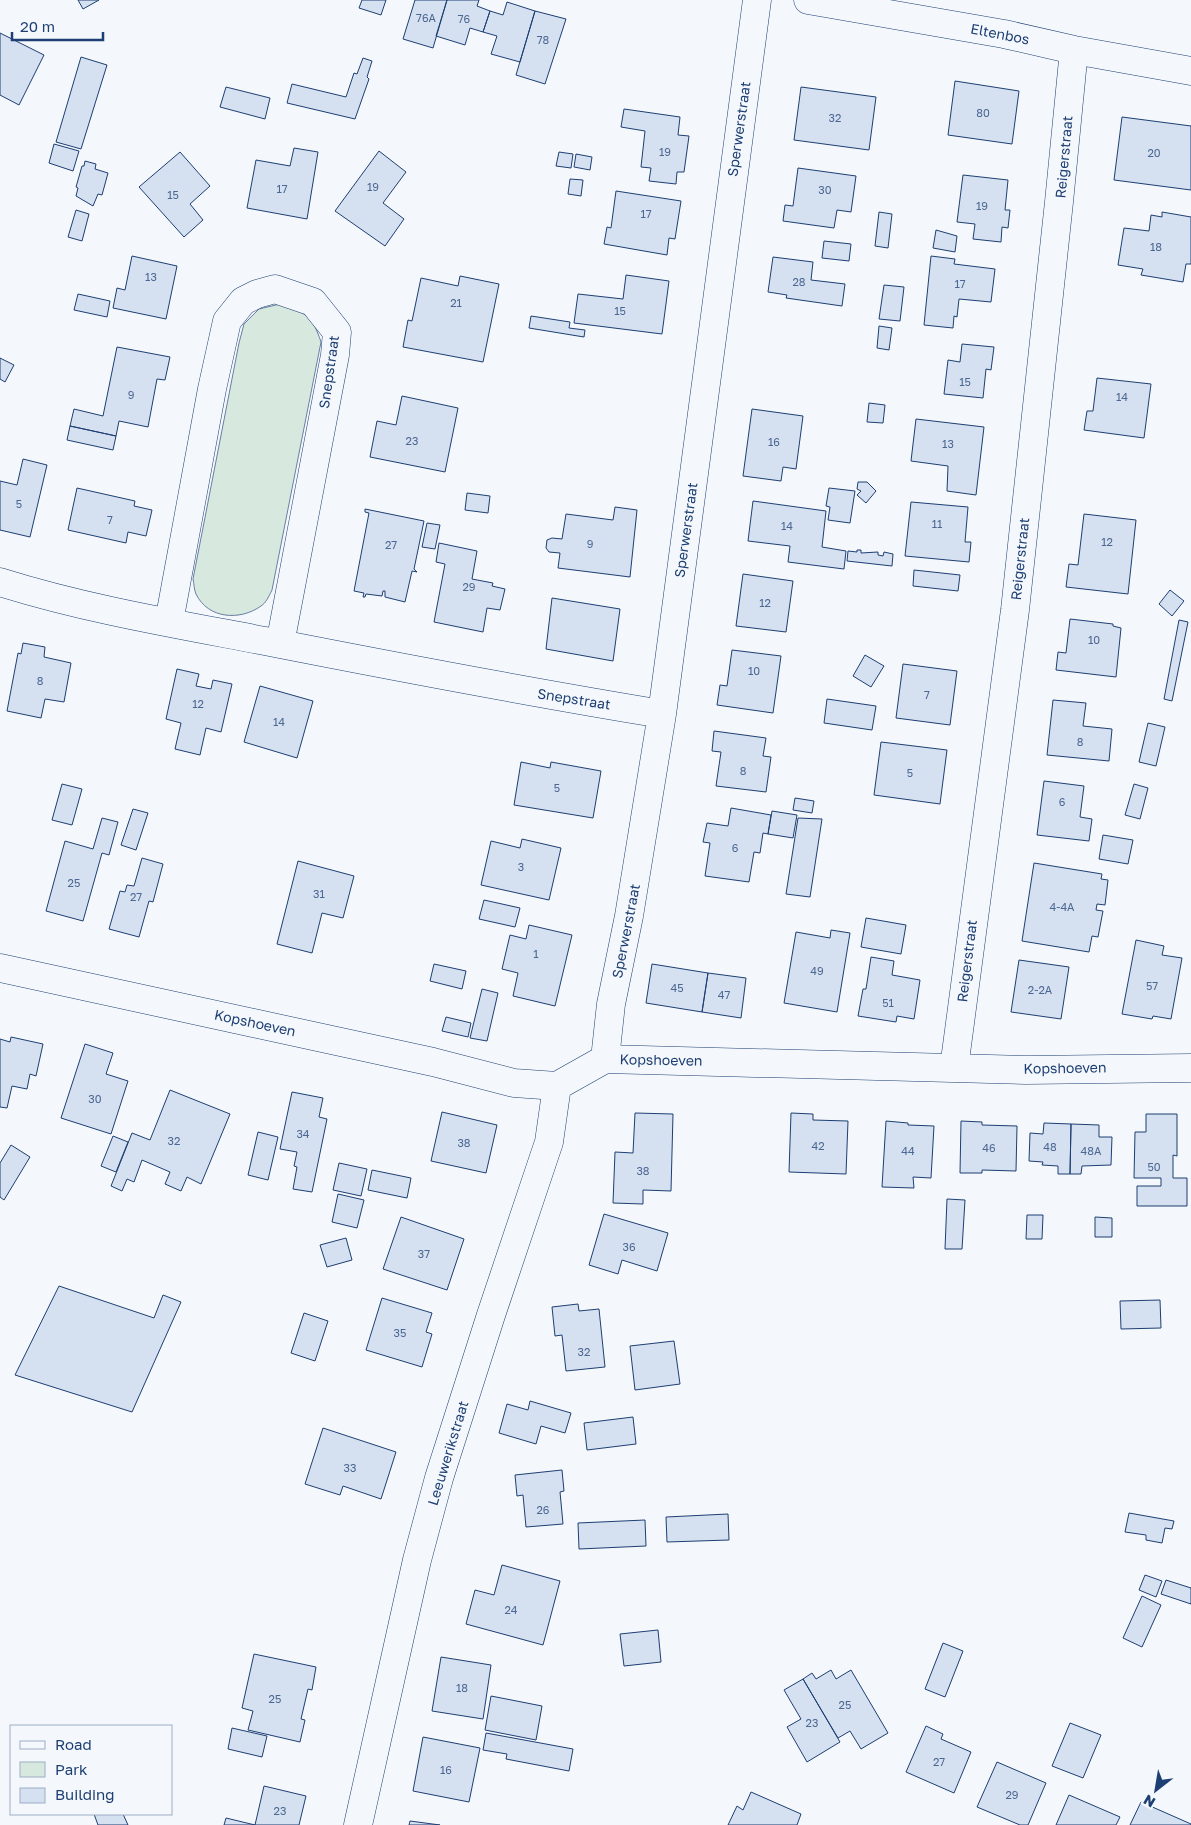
<svg xmlns="http://www.w3.org/2000/svg" width="1191" height="1825" viewBox="0 0 1191 1825" font-family="'Golos Text',sans-serif">
<rect width="100%" height="100%" fill="#f4f7fb"/>
<path fill="#d7e8df" stroke="#687fa3" d="M280,304C306,313 312,315 321,342L272,590C269,596 266,603 261,606C240,621 208,619 196,594C194,590 194,583 193,579L239,343L244,324L259,309Z"/>
<path fill="#d5e0f0" stroke="#1d3f73" d="M78,0H99L83,9Z
M362,0H386L381,15L359,8Z
M415,0H447L433,48L403,39Z
M447,0H479L477,6L490,11L483,32L470,28L465,45L436,36Z
M507,2L535,11L520,62L491,54L497,36L483,32L490,11L503,15Z
M535,11L566,19L545,84L516,75Z
M0,33L44,55L19,105L0,95Z
M81,57L107,65L81,149L56,142Z
M363,58L372,61L367,77L369,79L355,119L287,103L292,84L346,97L354,73L357,74Z
M955,81L1019,91L1012,144L948,135Z
M226,87L270,98L265,119L220,107Z
M801,87L876,97L869,150L794,140Z
M624,109L680,117L678,135L689,136L684,172H677L676,184L649,181L651,168L641,167L645,131L621,127Z
M1122,117L1191,126V190L1114,180Z
M54,144L79,151L73,171L49,163Z
M294,148L318,152L307,219L247,208L256,160L290,166Z
M379,151L406,172L383,203L404,219L385,246L335,211Z
M180,152L210,186L190,204L203,220L184,237L139,187Z
M559,152L573,154L571,168L556,166Z
M576,154L592,157L590,170L574,167Z
M85,161L96,164L95,169L108,173L102,195L98,194L93,206L76,196L78,188L76,187L82,166H84Z
M798,168L856,176L851,212L837,210L834,228L783,221L785,205L793,206Z
M963,175L1008,180L1005,210H1010L1008,228L1002,227L1001,242L973,239L975,224L957,222Z
M570,179L583,180L581,196L568,194Z
M616,191L681,201L675,239L669,238L667,255L604,244L607,227L611,228Z
M76,210L89,214L82,241L68,237Z
M879,212L892,214L888,248L875,246Z
M1162,212L1191,217V264H1186L1183,282L1141,275L1143,269L1118,265L1124,228L1149,231L1151,215L1162,217Z
M936,230L957,236L955,252L933,248Z
M824,241L851,244L849,261L822,258Z
M132,256L177,266L166,319L113,308L117,288L125,290Z
M931,256L955,259L954,264L995,269L991,302L959,299L957,317L954,316L953,328L924,325Z
M773,257L813,262L811,280L845,284L842,306L786,298L787,295L768,292Z
M626,275L669,281L662,334L574,323L578,294L623,299Z
M460,276L499,284L483,362L403,347L408,320L412,321L421,278L458,286Z
M884,285L904,287L900,321L879,319Z
M78,294L110,301L107,317L74,310Z
M531,316L570,322L569,328L585,330L584,337L529,328Z
M879,326L892,328L889,350L877,348Z
M962,344L994,347L991,370L986,369L983,398L944,394L948,360L960,362Z
M117,347L170,357L165,380L157,379L148,427L119,421L116,436L70,426L74,409L103,416Z
M0,358L14,365L5,382L0,379Z
M1097,378L1151,384L1144,438L1084,430L1087,411H1093Z
M402,396L458,408L445,472L370,457L377,421L396,425Z
M869,403L885,405L883,423L867,422Z
M752,409L803,416L796,469L783,467L781,481L743,476Z
M916,419L984,427L976,495L947,491L948,466L911,461Z
M70,426L116,436L113,450L67,440Z
M23,459L47,465L30,537L0,530V481L17,485Z
M858,482H867L876,491L866,503L857,495L861,491L857,489Z
M77,488L135,501L134,506L152,510L146,536L128,532L126,543L68,530Z
M829,488L855,491L850,523L828,520L830,507L826,506Z
M467,493L490,496L488,513L465,510Z
M753,501L826,511L822,547L846,551L844,569L788,562L790,546L748,541Z
M911,502L968,507L965,542H971L969,562L905,556Z
M615,507L637,510L630,577L558,568L560,553L549,552L546,548L547,540L552,538L562,539L566,514L613,520Z
M365,509L424,521L414,569L417,572L412,571L405,602L385,597V591H383L382,596L366,594L365,597H363L364,593L354,591L369,513L365,512Z
M1084,514L1136,520L1128,594L1066,587L1069,564L1078,565Z
M427,523L440,525L435,549L422,547Z
M439,543L477,551L472,579L493,583L492,586L505,589L500,610L487,608L483,632L434,622L445,564L436,562Z
M857,550H861V553L878,552V555L883,556L884,552L893,554L892,566L847,561L848,551L857,552Z
M914,570L960,575L958,591L913,586Z
M743,574L793,581L786,632L736,626Z
M1170,590L1184,601L1172,616L1159,604Z
M552,598L620,609L613,661L546,649Z
M1070,619L1113,624V626L1121,628L1116,677L1056,670L1058,652L1066,653Z
M1179,620L1188,622L1172,701L1164,699Z
M23,643L45,647L44,657L71,663L64,702L45,699L41,718L7,711L18,653L21,654Z
M732,650L781,656L773,713L717,705L720,685L727,686Z
M865,655L884,666L871,687L853,676Z
M903,664L957,671L950,725L896,718Z
M177,669L199,674L196,686L211,689L213,680L232,684L221,732L206,728L200,755L175,749L181,723L166,719Z
M260,686L313,701L297,758L244,742Z
M827,699L876,706L872,730L824,723Z
M1053,700L1086,703L1083,726L1112,729L1109,761L1047,755Z
M1148,723L1165,727L1156,766L1139,762Z
M714,731L766,738L763,756L771,757L766,792L716,786L721,752L712,751Z
M881,742L947,750L940,804L874,795Z
M521,762L550,768L551,762L601,771L593,818L514,805Z
M1044,781L1084,786L1080,817L1092,819L1089,841L1037,835Z
M62,784L82,789L72,825L52,820Z
M1134,784L1148,788L1140,819L1125,815Z
M795,798L814,801L812,813L793,810Z
M731,808L771,815L768,834L763,833L760,853L754,852L749,882L705,876L710,843L703,842L707,823L728,826Z
M133,809L148,813L136,850L121,845Z
M772,811L797,815L793,838L768,834Z
M102,818L118,822L109,855L102,853L83,921L46,911L65,841L93,849Z
M798,818L822,819L810,897L786,894Z
M1103,835L1133,840L1128,864L1099,859Z
M522,839L561,848L549,900L481,885L491,841L520,848Z
M142,858L163,864L153,902L149,901L139,937L109,929L120,891L125,892L127,885L134,886Z
M298,861L354,876L343,918L322,913L312,953L277,944Z
M1034,863L1102,874L1101,879L1108,880L1105,905L1097,904L1096,910L1103,911L1098,937L1092,936L1089,952L1022,941Z
M484,900L520,908L515,927L479,919Z
M866,918L906,925L901,954L861,947Z
M529,925L572,935L555,1006L513,996L518,973L502,969L510,935L526,939Z
M831,930L850,933L837,1012L784,1003L796,932L830,938Z
M1136,940L1164,946L1162,955L1182,958L1171,1019L1153,1016L1152,1019L1122,1014Z
M871,957L894,961L892,975L920,980L914,1019L897,1016L896,1022L858,1016L863,989H866Z
M1019,960L1069,967L1061,1019L1011,1012Z
M434,964L466,971L462,989L430,981Z
M652,964L708,973L702,1012L646,1003Z
M708,973L746,978L741,1018L702,1012Z
M482,989L498,993L487,1041L470,1038Z
M446,1017L471,1023L468,1037L442,1031Z
M11,1037L43,1044L36,1076L30,1074L27,1089L12,1086L7,1108L0,1107V1039L10,1042Z
M85,1044L113,1053L106,1074L128,1081L111,1134L61,1118Z
M170,1090L230,1114L201,1184L187,1177L181,1191L165,1184L170,1172L142,1160L134,1182L127,1179L122,1191L111,1186L132,1133L150,1140Z
M292,1092L323,1098L319,1117L327,1119L312,1192L293,1189L297,1167L294,1166L297,1152L280,1149Z
M442,1112L497,1125L486,1173L431,1161Z
M635,1113L673,1114L671,1191L643,1190V1204L613,1203L615,1152L633,1153Z
M791,1113L813,1114V1120L848,1121L846,1174L789,1172Z
M1146,1114H1177V1156L1173,1155V1178H1187V1206H1137V1186H1161V1178H1134L1135,1132H1146Z
M886,1121L908,1123V1125L934,1126L931,1178L913,1177L914,1188L882,1187Z
M961,1121L982,1122V1125L1017,1126L1016,1171L982,1170V1173H960Z
M1044,1123L1071,1124L1070,1174H1058V1166L1042,1165L1043,1162L1029,1161L1030,1133L1043,1134Z
M1071,1124L1099,1125V1137H1112L1111,1165L1082,1166L1081,1174H1070Z
M258,1132L278,1137L268,1180L248,1175Z
M113,1136L128,1142L116,1172L101,1166Z
M11,1145L30,1157L4,1200L0,1197V1163Z
M339,1163L367,1169L361,1196L333,1190Z
M372,1170L411,1178L407,1198L368,1190Z
M338,1194L364,1200L357,1228L332,1222Z
M947,1199L965,1200L962,1249H945Z
M604,1214L668,1233L657,1271L622,1260L618,1274L589,1265Z
M1027,1215H1043L1042,1239H1026Z
M401,1217L464,1239L447,1290L383,1269Z
M1095,1217L1112,1218V1237H1095Z
M346,1238L352,1260L327,1267L320,1245Z
M59,1286L154,1318L163,1295L181,1302L132,1412L15,1375Z
M382,1298L432,1313L426,1332L432,1334L422,1367L366,1350Z
M1160,1300L1161,1328L1121,1329L1120,1301Z
M578,1304L579,1311L599,1309L605,1367L566,1371L562,1335L555,1336L552,1307Z
M304,1313L328,1321L315,1361L291,1353Z
M674,1341L680,1384L635,1390L630,1346Z
M530,1401L571,1413L565,1433L541,1426L536,1444L499,1433L507,1404L528,1410Z
M633,1417L636,1444L587,1450L584,1423Z
M323,1428L396,1452L381,1499L343,1486L340,1495L305,1484Z
M562,1470L564,1491L560,1492L563,1524L526,1527L523,1495L517,1496L515,1475Z
M1129,1513L1174,1521L1172,1529L1165,1528L1162,1543L1146,1540V1535L1125,1532Z
M728,1514L729,1540L667,1542L666,1517Z
M645,1520L646,1546L579,1549L578,1523Z
M502,1565L560,1581L543,1645L466,1624L475,1590L494,1595Z
M1145,1575L1162,1581L1156,1597L1139,1590Z
M1166,1580L1191,1588V1604L1161,1594Z
M1142,1596L1161,1605L1142,1647L1123,1638Z
M658,1630L661,1662L624,1666L620,1634Z
M943,1643L963,1651L945,1697L925,1689Z
M254,1654L316,1667L312,1690L308,1689L301,1719L305,1720L300,1742L248,1730L253,1711L242,1708Z
M441,1657L491,1665L483,1719L432,1711Z
M831,1670L836,1679L851,1670L888,1733L861,1749L850,1731L838,1738L803,1679L812,1673L816,1679Z
M803,1679L840,1742L807,1762L787,1727L801,1719L784,1690Z
M491,1696L542,1706L536,1740L485,1730Z
M1070,1723L1101,1735L1083,1778L1052,1766Z
M926,1726L943,1734L941,1739L971,1752L954,1793L906,1772Z
M232,1728L267,1736L262,1757L228,1749Z
M486,1733L573,1749L569,1771L506,1759L507,1754L483,1750Z
M423,1737L480,1748L469,1802L413,1791Z
M997,1762L1046,1783L1028,1825H1020L977,1807Z
M264,1786L306,1796L299,1825H255Z
M751,1792L801,1814L797,1825H728L737,1806L743,1810Z
M1069,1795L1120,1817L1116,1825H1056Z
M1141,1802L1191,1824V1825H1130Z
M94,1814H123L128,1825H98Z
M226,1818L255,1825H224Z
M410,1821L440,1825H409Z"/>
<g fill="none" stroke-linecap="round" stroke-linejoin="round">
<defs>
<path id="street" d="M808,0L1004,34L1074,50L1191,71
M0,582C86,609 176,624 265,641C397,667 529,692 662,714
M169,622L212,389L227,321L243,301L257,294L275,289L313,302L337,332L335,355L280,644
M0,968L433,1062L514,1083L557,1086L605,1059L1026,1070L1191,1068
M605,1059L611,1004L629,916L662,714L757,0
M954,1068L1015,610L1059,202L1074,50
M358,1825L417,1560L439,1478L491,1315L549,1142L557,1086"/>
</defs>
<use href="#street" stroke="#1d3f73" stroke-width="29"/>
<use href="#street" stroke="#f4f7fb" stroke-width="28"/>
</g>
<g text-anchor="middle" stroke-width="4" stroke-linejoin="round" paint-order="stroke">
<g font-size="11" fill="#4b6792">
<text x="426" y="22">76A</text>
<text x="464" y="23">76</text>
<text x="543" y="44">78</text>
<text x="983" y="117">80</text>
<text x="835" y="122">32</text>
<text x="665" y="156">19</text>
<text x="1154" y="157">20</text>
<text x="373" y="191">19</text>
<text x="282" y="193">17</text>
<text x="825" y="194">30</text>
<text x="173" y="199">15</text>
<text x="982" y="210">19</text>
<text x="646" y="218">17</text>
<text x="1156" y="251">18</text>
<text x="151" y="281">13</text>
<text x="799" y="286">28</text>
<text x="960" y="288">17</text>
<text x="456" y="307">21</text>
<text x="620" y="315">15</text>
<text x="965" y="386">15</text>
<text x="131" y="399">9</text>
<text x="1122" y="401">14</text>
<text x="412" y="445">23</text>
<text x="774" y="446">16</text>
<text x="948" y="448">13</text>
<text x="19" y="508">5</text>
<text x="110" y="524">7</text>
<text x="937" y="528">11</text>
<text x="787" y="530">14</text>
<text x="1107" y="546">12</text>
<text x="590" y="548">9</text>
<text x="391" y="549">27</text>
<text x="469" y="591">29</text>
<text x="765" y="607">12</text>
<text x="1094" y="644">10</text>
<text x="754" y="675">10</text>
<text x="40" y="685">8</text>
<text x="927" y="699">7</text>
<text x="198" y="708">12</text>
<text x="279" y="726">14</text>
<text x="1080" y="746">8</text>
<text x="743" y="775">8</text>
<text x="910" y="777">5</text>
<text x="557" y="792">5</text>
<text x="1062" y="806">6</text>
<text x="735" y="852">6</text>
<text x="521" y="871">3</text>
<text x="74" y="887">25</text>
<text x="319" y="898">31</text>
<text x="136" y="901">27</text>
<text x="1062" y="911">4-4A</text>
<text x="536" y="958">1</text>
<text x="817" y="975">49</text>
<text x="1152" y="990">57</text>
<text x="677" y="992">45</text>
<text x="1040" y="994">2-2A</text>
<text x="724" y="999">47</text>
<text x="888" y="1007">51</text>
<text x="95" y="1103">30</text>
<text x="303" y="1138">34</text>
<text x="174" y="1145">32</text>
<text x="464" y="1147">38</text>
<text x="818" y="1150">42</text>
<text x="1050" y="1151">48</text>
<text x="989" y="1152">46</text>
<text x="908" y="1155">44</text>
<text x="1091" y="1155">48A</text>
<text x="1154" y="1171">50</text>
<text x="643" y="1175">38</text>
<text x="629" y="1251">36</text>
<text x="424" y="1258">37</text>
<text x="400" y="1337">35</text>
<text x="584" y="1356">32</text>
<text x="350" y="1472">33</text>
<text x="543" y="1514">26</text>
<text x="511" y="1614">24</text>
<text x="462" y="1692">18</text>
<text x="275" y="1703">25</text>
<text x="845" y="1709">25</text>
<text x="812" y="1727">23</text>
<text x="939" y="1766">27</text>
<text x="446" y="1774">16</text>
<text x="1012" y="1799">29</text>
<text x="280" y="1815">23</text>
</g>
<g font-size="14" fill="#1d3f73" stroke="#f4f7fb">
<text transform="translate(1000 34) rotate(11)" y="5">Eltenbos</text>
<text transform="translate(739 129) rotate(-82)" y="5">Sperwerstraat</text>
<text transform="translate(1064 157) rotate(-85)" y="5">Reigerstraat</text>
<text transform="translate(329 372) rotate(-82)" y="5">Snepstraat</text>
<text transform="translate(686 530) rotate(-82)" y="5">Sperwerstraat</text>
<text transform="translate(1020 559) rotate(-84)" y="5">Reigerstraat</text>
<text transform="translate(574 699) rotate(9)" y="5">Snepstraat</text>
<text transform="translate(626 931) rotate(-79)" y="5">Sperwerstraat</text>
<text transform="translate(967 961) rotate(-83)" y="5">Reigerstraat</text>
<text transform="translate(255 1023) rotate(12)" y="5">Kopshoeven</text>
<text transform="translate(661 1060) rotate(1)" y="5">Kopshoeven</text>
<text transform="translate(1065 1068) rotate(-1)" y="5">Kopshoeven</text>
<text transform="translate(448 1453) rotate(-73)" y="5">Leeuwerikstraat</text>
</g>
</g>
<rect x="10" y="1725" width="162" height="90" fill="#f4f7fb" stroke="#9eadc5"/>
<rect x="20" y="1741" width="25" height="8" fill="#f4f7fb" stroke="#9eadc5"/>
<text x="55" y="1750" font-size="15" fill="#1d3f73">Road</text>
<rect x="20" y="1762" width="25" height="15" fill="#d7e8df" stroke="#9eadc5"/>
<text x="55" y="1775" font-size="15" fill="#1d3f73">Park</text>
<rect x="20" y="1788" width="25" height="15" fill="#d5e0f0" stroke="#9eadc5"/>
<text x="55" y="1800" font-size="15" fill="#1d3f73">Building</text>
<g transform="translate(1156 1790) rotate(211)" stroke="#f4f7fb" stroke-width="4" paint-order="stroke">
<path d="M0-4L9 19L0 12L-9 19Z" fill="#1d3f73"/>
<text y="-8" font-size="14" font-weight="bold" text-anchor="middle" fill="#1d3f73">N</text>
</g>
<path d="M12 32v8h91v-8" fill="none" stroke="#1d3f73" stroke-width="2.5"/>
<text x="20" y="32" font-size="15" fill="#1d3f73" stroke="#f4f7fb" stroke-width="4" paint-order="stroke">20 m</text>
</svg>
